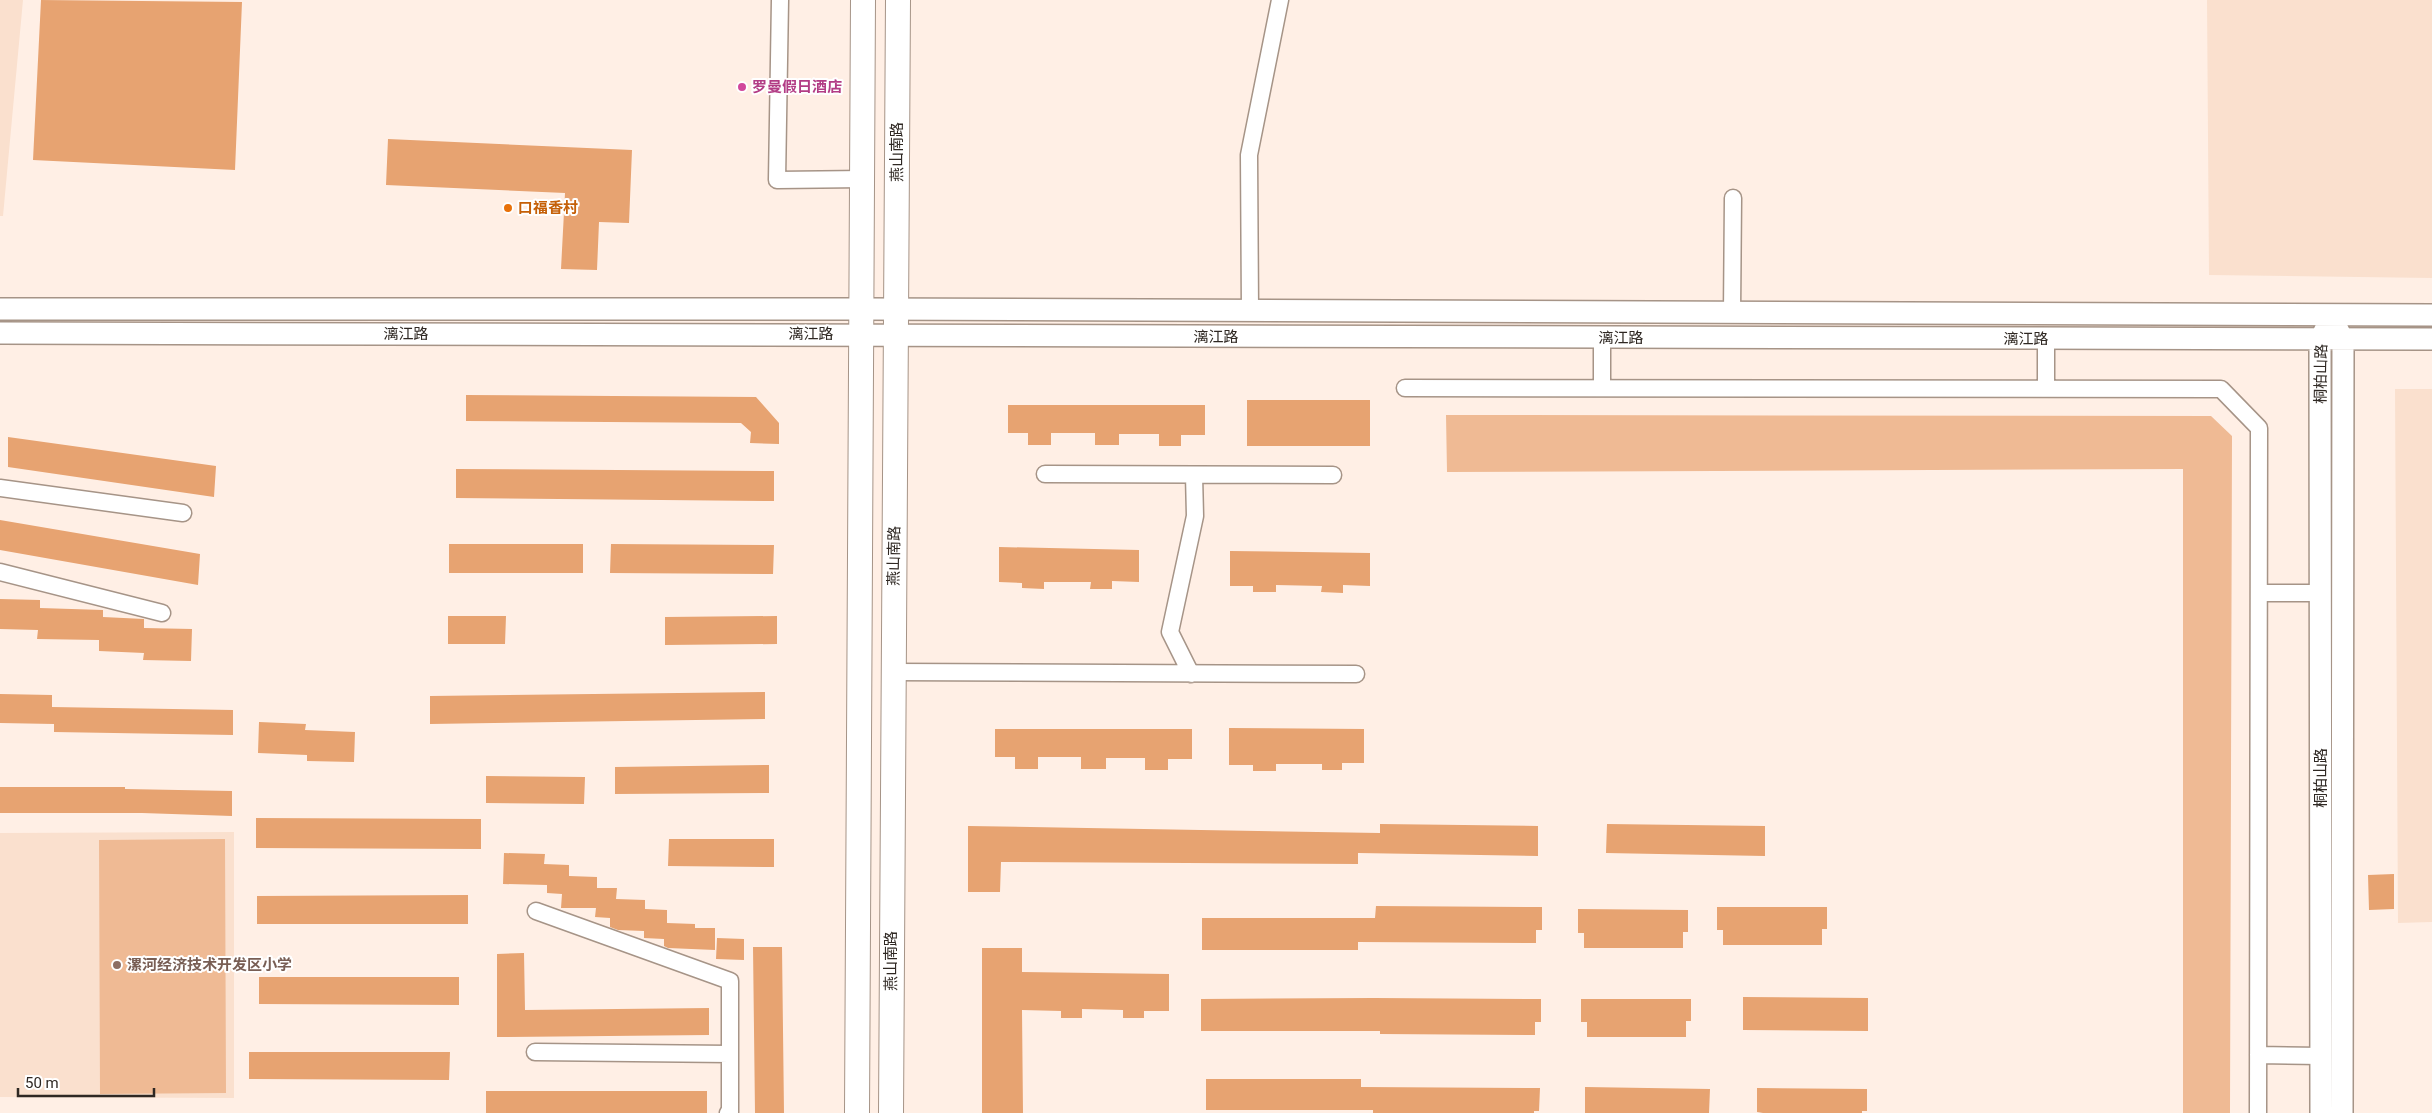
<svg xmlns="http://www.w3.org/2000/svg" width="2432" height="1113" viewBox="0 0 2432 1113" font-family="Roboto,'Noto Sans SC',sans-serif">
<rect width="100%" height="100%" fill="#ffefe5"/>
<path fill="#fae0ce" d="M0,0H23L3,216H0Z
M2207,0H2432V278L2209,275Z
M2395,389H2432V922L2398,923Z
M234,832V1098L0,1097V833Z"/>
<path fill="#efba94" d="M1446,415L2211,416L2232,436L2230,1113H2183V469L1447,472Z
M225,839L226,1093L100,1094L99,840Z"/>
<path fill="#e7a371" d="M41,0L242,2L235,170L33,160Z
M388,139L632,150L629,223L599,222L597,270L561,269L565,193L386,185Z
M466,395L756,397L779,423V444L750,443L751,432L741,423L466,421Z
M1247,400H1370V446H1247Z
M1008,405H1205V435H1181V446H1159V434H1119V445H1095V433H1051V445H1028V433H1008Z
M8,437L216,466L214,497L8,467Z
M456,469L774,471V501L456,498Z
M0,520L200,554L198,585L0,550Z
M449,544H583V573H449Z
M611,544L774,545L773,574L610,573Z
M999,547L1139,550V582L1112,581V589H1090L1091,582H1044V589L1022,588V583L999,582Z
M1230,551L1370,553V586L1343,585V593L1321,592L1322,586L1276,585V592H1253V586H1230Z
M0,599L40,600V608L103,610V617L144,619V628L192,629L191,661L143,660L144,653L99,651V640L37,639L38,630L0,629Z
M448,616H506L505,644H448Z
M777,616V644L665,645V617Z
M765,692V719L430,724V696Z
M0,694L52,695V707L233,710V735L54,732V724L0,723Z
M259,722L306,724L305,730L355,732L354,762L307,761V755L258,753Z
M1229,728L1364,729V763H1342V770H1322V764H1276V771H1253V765H1229Z
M995,729H1192V759H1168V770H1145V758H1106V769H1081V757H1038V769H1015V757H995Z
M769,765V793L615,794V767Z
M486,776L585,777L584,804L486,803Z
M0,787H125V789L232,791V816L142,813H0Z
M256,818L481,819V849L256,848Z
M1380,824L1538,826V856L1358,853V864L1001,862L1000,892H968V826L1380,833Z
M1607,824L1765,826V856L1606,853Z
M669,839H774V867L668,866Z
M504,853L545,854L544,864L569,865V876L597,877V888H617L616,899L645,900V909L667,910V923L695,924V928H715V950L668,948L664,946V939L644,938V931L618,930L610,927V918L595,917L596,908H561L562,894L547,893V885L503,884Z
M2394,874V909L2369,910L2368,875Z
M468,895V924H257V896Z
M1376,906L1542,907V930H1536V943L1358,942V950H1202V918H1375Z
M1717,907H1827V929H1822V945H1723V930H1717Z
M1578,909L1688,910V932H1683V948H1584V933H1578Z
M717,938L744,939V960L716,959Z
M753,947H782L784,1113H755Z
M982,948H1022V972L1169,974V1011H1144V1018H1123V1010L1082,1009V1018H1061V1011L1022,1010L1023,1113H982Z
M524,953L525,1010L709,1008V1035L497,1037V954Z
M259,977H459V1005L259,1004Z
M1743,997L1868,998V1031L1743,1030Z
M1374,998L1541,999V1022H1535V1035L1380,1034V1031H1201V999Z
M1581,999H1691V1021H1686V1037H1587V1022H1581Z
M249,1052H450L449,1080L249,1079Z
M1206,1079H1361V1087L1540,1088L1539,1111H1534V1113H1373V1110H1206Z
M1585,1087L1710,1089L1709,1113H1585Z
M1757,1088L1867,1089V1111H1862V1113H1763L1757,1112Z
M486,1091H707V1113H486Z"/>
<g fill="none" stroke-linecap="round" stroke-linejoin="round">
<defs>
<path id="minor" d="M780,0L777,180L864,179
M1250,311L1249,155L1280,0
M1732,313L1733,198
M1602,338V388
M2046,339V389
M1405,388L2221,389L2259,428L2258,1113
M1045,474L1333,475
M0,488L183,513
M0,572L162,613
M2259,593H2320
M892,672L1356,674
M1191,674L1170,632L1195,516L1194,475
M536,911L730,981V1112L728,1113
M535,1052L730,1054
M2258,1055L2321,1056"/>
<path id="tertiary" d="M0,309H863L2432,315
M2337,328L2343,340L2342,1113
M0,333L2432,339
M2321,1113L2320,340L2326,328"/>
<path id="secondary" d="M857,1113L863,0
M891,1113C892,742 897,371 898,0"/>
</defs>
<use href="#minor" stroke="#a69487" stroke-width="19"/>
<use href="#tertiary" stroke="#a69487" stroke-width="24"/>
<use href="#secondary" stroke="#a69487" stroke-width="26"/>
<use href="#minor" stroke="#fff" stroke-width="16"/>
<use href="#tertiary" stroke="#fff" stroke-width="21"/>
<use href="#secondary" stroke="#fff" stroke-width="24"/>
</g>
<circle fill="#d1479c" stroke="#fff" stroke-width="2" cx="742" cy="87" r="5"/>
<circle fill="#e8710a" stroke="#fff" stroke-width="2" cx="508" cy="208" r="5"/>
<circle fill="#8d6e63" stroke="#fff" stroke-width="2" cx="117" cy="965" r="5"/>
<g text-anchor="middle" stroke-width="4" stroke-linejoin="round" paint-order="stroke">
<g font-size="15" font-weight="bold" fill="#b23c85" stroke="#fff" text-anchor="start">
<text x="752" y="92">罗曼假日酒店</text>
</g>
<g font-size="15" fill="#2f2823" stroke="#fff">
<text transform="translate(897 152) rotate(-90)" y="5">燕山南路</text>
<text x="406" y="339">漓江路</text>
<text x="811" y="339">漓江路</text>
<text x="1216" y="342">漓江路</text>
<text x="1621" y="343">漓江路</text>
<text x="2026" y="344">漓江路</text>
<text transform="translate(2321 374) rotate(-89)" y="5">桐柏山路</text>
<text transform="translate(894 556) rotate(-89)" y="5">燕山南路</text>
<text transform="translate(2321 778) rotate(-90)" y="5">桐柏山路</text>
<text transform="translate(891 961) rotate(-90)" y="5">燕山南路</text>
</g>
<g font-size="15" font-weight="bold" fill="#c56008" stroke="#fff" text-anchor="start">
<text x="518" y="213">口福香村</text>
</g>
<g font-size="15" font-weight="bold" fill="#785e54" stroke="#fff" text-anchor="start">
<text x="127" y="970">漯河经济技术开发区小学</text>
</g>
</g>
<path d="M18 1088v8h136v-8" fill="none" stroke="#2f2823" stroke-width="2.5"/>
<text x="25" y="1088" font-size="15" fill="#2f2823" stroke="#ffffff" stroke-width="4" paint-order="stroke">50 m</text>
</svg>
